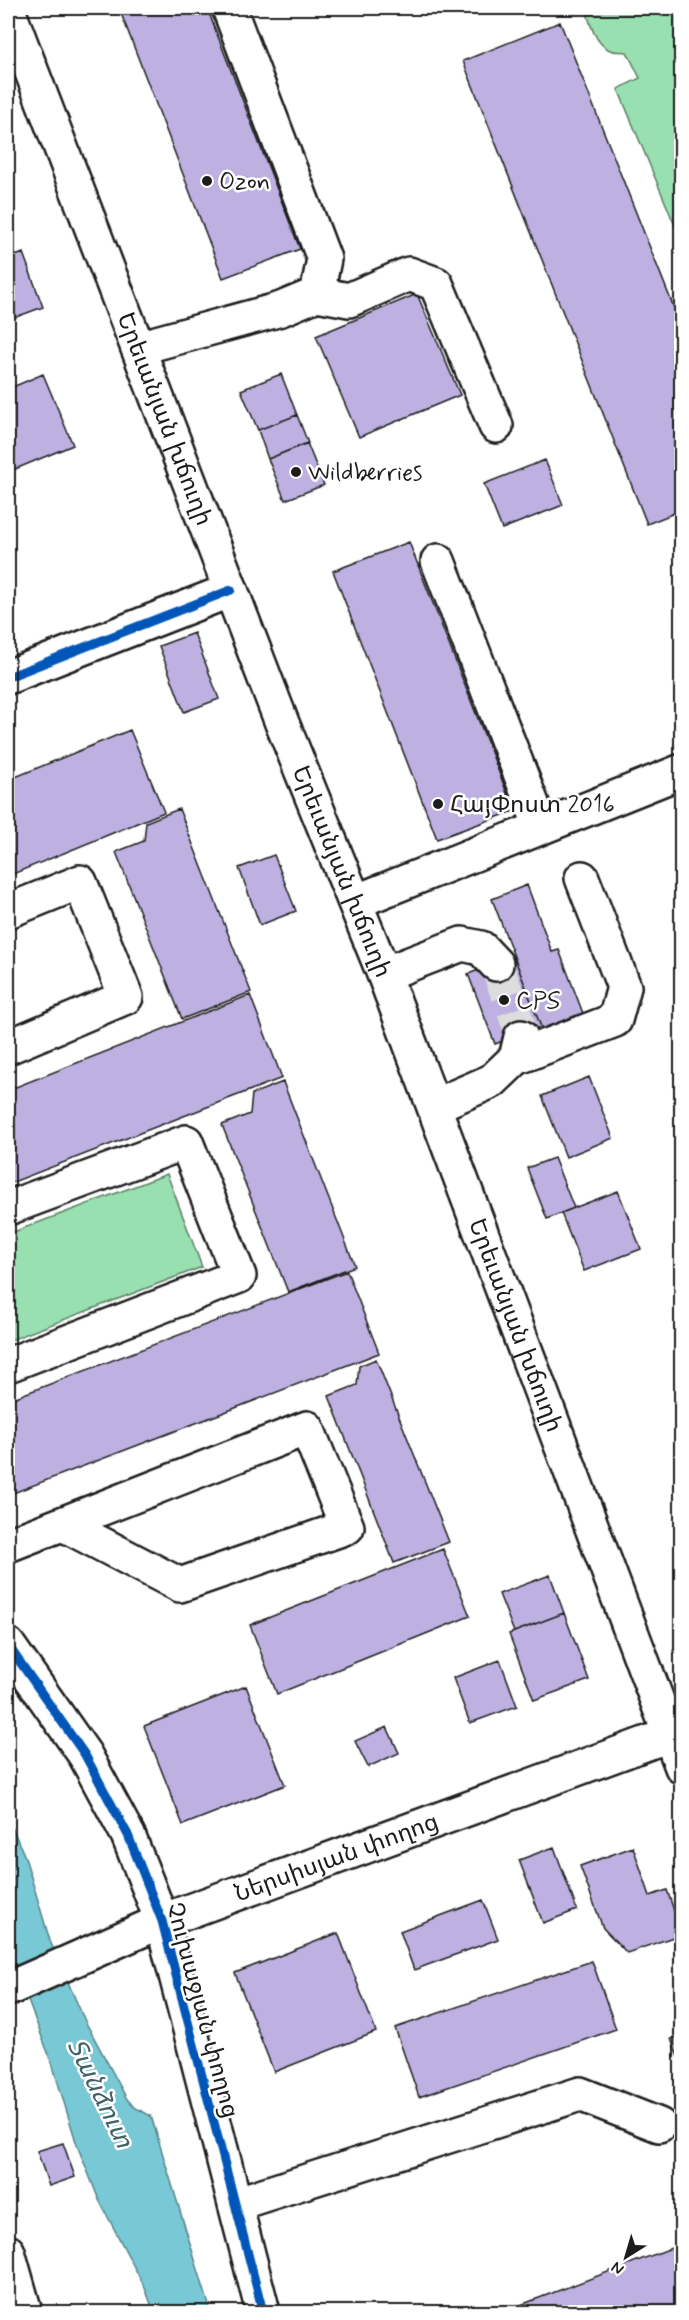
<svg xmlns="http://www.w3.org/2000/svg" width="689" height="2320" viewBox="0 0 689 2320" font-family="Mynerve,'Noto Sans Armenian',sans-serif">
<rect width="100%" height="100%" fill="#fff"/>
<filter id="ink" filterUnits="userSpaceOnUse"><feTurbulence type="fractalNoise" baseFrequency=".0167" numOctaves="2"/><feDisplacementMap in="SourceGraphic" scale="12" xChannelSelector="R" yChannelSelector="G"/><feConvolveMatrix kernelMatrix="1 2 1 2 8 2 1 2 1" color-interpolation-filters="sRGB"/></filter>
<g filter="url(#ink)">
<path fill="#98e0af" stroke="#5a7e66" stroke-width="1.5" d="M586,8H681V240L618,89L640,78L627,52C623,51 617,52 613,51C596,47 589,22 586,8Z
M167,1174L202,1267L8,1341V1234Z"/>
<path fill="#79c8d5" stroke="#54838b" stroke-width="1.5" d="M8,1818L25,1857L50,1941L85,2021L127,2099L134,2107L151,2116L211,2312H154L145,2288L99,2200L77,2145L52,2063L8,1949Z"/>
<path fill="#beb1e2" stroke="#1c1c1c" stroke-width="1.5" d="M119,8H207L300,249L223,278Z
M560,22L682,328V510L647,524L463,61Z
M23,253L43,307L8,320V259Z
M417,294L460,395L359,437L316,336Z
M43,374L73,445L13,470L8,458V389Z
M281,374L297,415L258,430L241,390Z
M297,415L308,443L268,459L258,430Z
M307,443L324,485L285,500L268,459Z
M545,460L563,505L502,529L484,484Z
M409,542L514,811L437,839L333,571Z
M194,633L219,699L184,712L159,646Z
M130,730L164,812L8,876V780Z
M179,809L251,992L182,1019L116,852L144,841L146,822Z
M274,855L296,911L260,925L239,868Z
M527,885L552,952L559,950L584,1016L543,1032L492,899Z
M514,957L541,1027L495,1044L468,974Z
M250,995L282,1078L8,1184V1090Z
M589,1077L613,1138L566,1157L542,1096Z
M283,1082L355,1266L288,1292L222,1125L250,1114L252,1094Z
M554,1158L574,1208L547,1219L527,1168Z
M618,1191L641,1249L584,1271L561,1213Z
M347,1271L379,1353L8,1495V1400Z
M376,1359L449,1542L394,1563L329,1396L357,1385L359,1366Z
M443,1549L470,1616L277,1694L250,1625Z
M550,1575L564,1613L514,1632L499,1594Z
M564,1613L589,1680L534,1700L509,1634Z
M500,1660L517,1706L470,1723L453,1678Z
M246,1686L285,1785L183,1825L144,1726Z
M387,1727L399,1753L368,1767L355,1741Z
M554,1847L577,1910L543,1923L519,1860Z
M633,1847L650,1896L667,1890L682,1934L627,1953L603,1928L580,1866Z
M483,1900L498,1939L414,1970L400,1931Z
M338,1933L376,2032L274,2072L235,1973Z
M592,1961L616,2029L419,2097L395,2028Z
M682,2035V2067L671,2039Z
M63,2143L75,2177L49,2186L37,2151Z
M682,2244V2312H502Z"/>
<g fill="none" stroke-linecap="round" stroke-linejoin="round">
<path stroke="#ddd" stroke-width="33" stroke-dasharray="33 16" stroke-linecap="butt" d="M496,964L522,1034"/>
<defs>
<path id="minor" d="M229,8L324,259L317,294
M138,348L281,309L317,294L349,300L409,274L436,284L496,426
M438,561L541,827
M8,677L231,590
M355,902L682,771
M8,911L80,882L126,997L8,1047
M384,974L462,944L481,948L496,964
M516,1058L615,1020L624,987L582,878
M434,1106L492,1081L516,1058L521,1037
M8,1208L186,1142L239,1276L8,1365
M8,1545L307,1428L347,1527L180,1585L63,1524
M8,1645L85,1755L128,1835L162,1921L263,2312
M235,2204L580,2094L659,2125
M8,2252L25,2312"/>
<g id="major">
<path id="s1" d="M8,1989L162,1921L669,1735"/>
</g>
<g id="highway">
<path id="s2" d="M8,10L282,723L384,974L682,1767"/>
</g>
</defs>
<use href="#minor" stroke="#1c1c1c" stroke-width="38"/>
<use href="#major" stroke="#1c1c1c" stroke-width="38"/>
<use href="#highway" stroke="#1c1c1c" stroke-width="38"/>
<use href="#minor" stroke="#fff" stroke-width="33"/>
<use href="#major" stroke="#fff" stroke-width="33"/>
<use href="#highway" stroke="#fff" stroke-width="33"/>
<defs>
<path id="cycleway" d="M8,677L231,590
M8,1645L85,1755L128,1835L162,1921L263,2312"/>
</defs>
<use href="#cycleway" stroke="#fff" stroke-width="13"/>
<use href="#cycleway" stroke="#0057b8" stroke-width="9"/>
</g>
</g>
<g fill="#1c1c1c" stroke="#fff" stroke-width="2">
<circle cx="207" cy="181" r="6"/>
<circle cx="296" cy="472" r="6"/>
<circle cx="438" cy="804" r="6"/>
<circle cx="504" cy="1000" r="6"/>
</g>
<g text-anchor="middle" stroke-width="5" stroke-linejoin="round" paint-order="stroke">
<g font-size="24" fill="#1c1c1c" stroke="#fff" text-anchor="start">
<text x="219" y="189">Ozon</text>
<text x="308" y="480">Wildberries</text>
<text x="450" y="812">ՀայՓոստ 2016</text>
<text x="516" y="1008">CPS</text>
</g>
<g font-size="24" fill="#1c1c1c" stroke="#fff">
<text dy="8" stroke="none"><textPath href="#s2" startOffset="438">Երեւանյան խճուղի</textPath></text>
<text dy="8" stroke="none"><textPath href="#s2" startOffset="924">Երեւանյան խճուղի</textPath></text>
<text dy="8" stroke="none"><textPath href="#s2" startOffset="1410">Երեւանյան խճուղի</textPath></text>
<text dy="8" stroke="none"><textPath href="#s1" startOffset="354">Ներսիսյան փողոց</textPath></text>
<text transform="translate(203 2010) rotate(75)" y="8">Չուխաջյան փողոց</text>
</g>
<g font-size="26" font-style="italic" fill="#416166" stroke="#fff">
<text transform="translate(101 2093) rotate(64)" y="9">Տանձուտ</text>
</g>
</g>
<rect width="689" height="2320" fill="none" stroke="#fff" stroke-width="30"/>
<rect x="15" y="15" width="659" height="2290" fill="none" stroke="#1c1c1c" stroke-width="2" filter="url(#ink)"/>
<g transform="translate(626 2257) rotate(217)" stroke="#ffffff" stroke-width="4.5" paint-order="stroke">
<path d="M0-4.5L10 22L0 15L-10 22Z" fill="#1c1c1c"/>
<text y="-9" font-size="16" font-weight="bold" text-anchor="middle" fill="#1c1c1c">N</text>
</g>
</svg>
